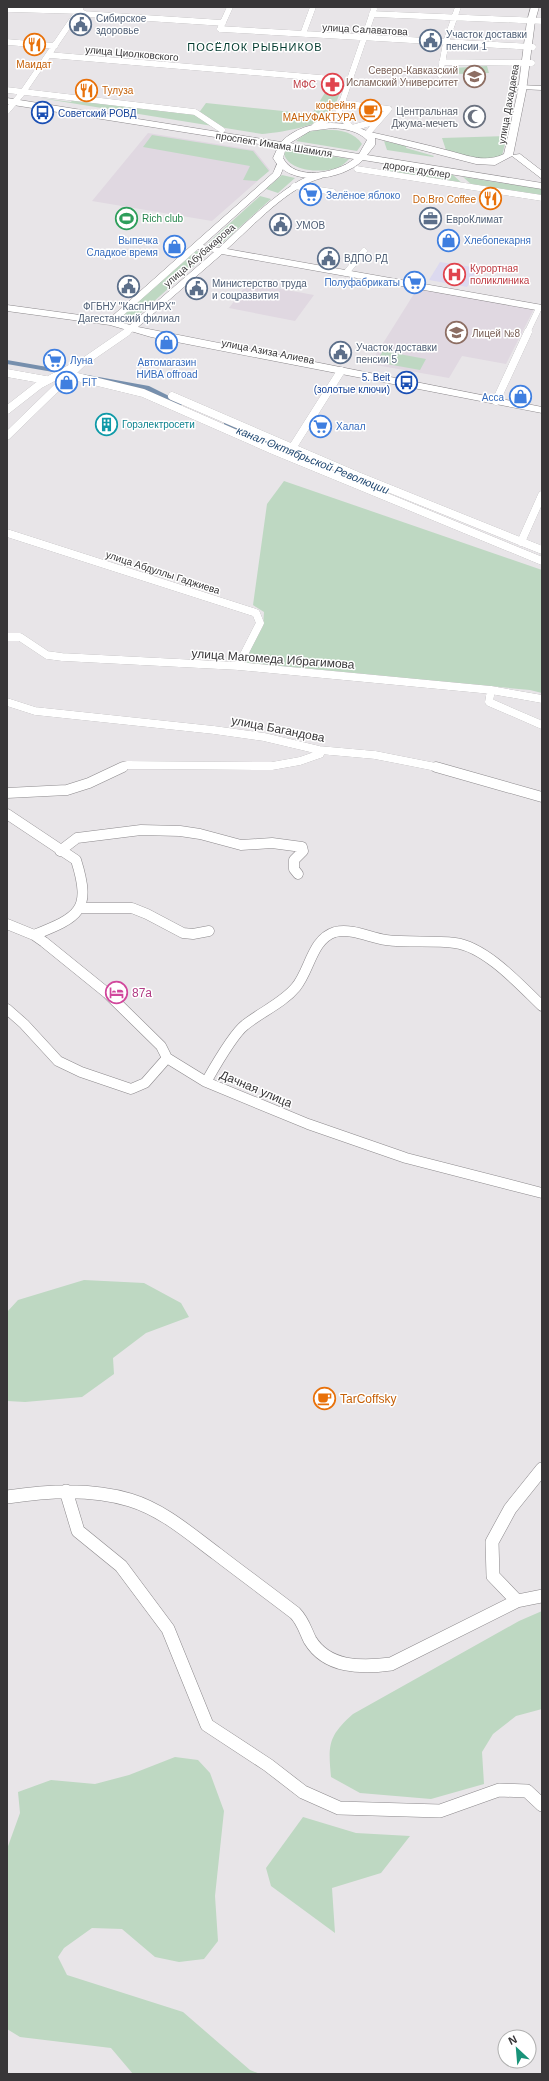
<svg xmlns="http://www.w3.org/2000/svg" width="549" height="2081" viewBox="0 0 549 2081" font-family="Arial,sans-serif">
<rect width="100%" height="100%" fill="#e8e5e8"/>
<path fill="#e0d8e1" d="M148,133L254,150L270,170L212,221L92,201Z
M248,283L314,295L295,321L229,308Z
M417,289L534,309L506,364L462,356L449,378L370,364Z"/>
<path fill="#dcd9ef" d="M440,262L478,268L467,287L429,280Z"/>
<path fill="#bed8c2" d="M487,66L489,73L456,74L453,68Z
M326,91L340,93C337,99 334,111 329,116C317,126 278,133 262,134L40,98L71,102L73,99L198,114L206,103L312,114Z
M319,130C335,129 353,130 362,144L357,151L296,141L308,132Z
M152,135L253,151L269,171L257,181L243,180L250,166L143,147Z
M507,136L502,156L480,160L446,150L442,138Z
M384,141L406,146V148L434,156L433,157L387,150Z
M287,149L349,159C346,162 342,166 337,168C322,173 289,172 284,154Z
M393,166L419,170L430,174L453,175L463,184L388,172Z
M282,175L295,178L278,193L266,189Z
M463,177L542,189V196L472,185Z
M260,196L271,199L219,246L208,243Z
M196,251L207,254L142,312L133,318L122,315Z
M383,351L426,359L420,370L376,362Z
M284,481L542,570V693L530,690L248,663L244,661L263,626L264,612L253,605L267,504Z
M84,1280L144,1283L181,1303L189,1317L146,1333L113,1358L114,1374L82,1397L25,1402L7,1401V1312L18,1300Z
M542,1611V1709L516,1716L493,1734L482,1752L484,1784L431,1799L360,1793L331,1777C328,1745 328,1736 353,1714L519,1621Z
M175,1757L198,1760L210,1773L224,1811L215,1896L218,1941L204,1959L179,1962L155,1957L122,1929L92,1928L64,1948L58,1957L67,1975L183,2012L250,2070L260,2074H133L111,2048L20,2037L7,2029V1849L20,1813L18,1792L51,1780L95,1784L129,1775Z
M303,1817L356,1833L410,1836L381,1873L332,1888L335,1933L271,1886L266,1868Z"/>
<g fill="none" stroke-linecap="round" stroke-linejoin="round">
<path fill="#768fad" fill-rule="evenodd" d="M7,360L53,368L57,370L53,372L7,364Z
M82,374L149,386L185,404L178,406L144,390L82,378Z
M224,421H230L305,455L298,457L224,425Z"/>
<defs>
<path id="street-far3" d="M230,7L220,29L533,47
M7,9L79,11L85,14L223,23
M372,14L542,21
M303,34L313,7
M7,42L55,46
M49,55L333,79
M442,62L532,63
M440,75L446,42L458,7
M7,90L195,112L222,130
M342,103L389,109L367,134
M7,111L23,92L81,7
M338,114L352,128L377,121
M315,126L338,114L374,9
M357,169L542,198
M294,186L333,192
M346,273L364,251
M125,333L131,329
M527,333L539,308"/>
<path id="street-far2" d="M7,373L46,380
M69,375L143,393L275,451L542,561
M172,396L358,476L542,550
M496,401L528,332
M7,410L39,385L75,366
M7,436L82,363L127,332
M289,453L341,371
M7,533L256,613L260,623L238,666
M521,542L542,495
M7,637H20L47,655L62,657L238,666L491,690L542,699
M491,690L489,702L542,725
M7,702L35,711L214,730L264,737L319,750L375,755L441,768
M121,768L127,765L272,766L300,761L320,754L319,750"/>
<path id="street-far1" d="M436,767L542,797
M7,793L67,790L89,783L123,767
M7,814L76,860C92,911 79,917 34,935
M60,851L77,838L141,830L180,831L200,834L241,845L272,843L302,847L303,851L294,860V869L298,874
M80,908H132L147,914L183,933L193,934L209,931
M7,924L34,935L44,942L107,993L161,1046L167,1058L206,1082L308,1124L406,1158L542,1193
M7,1009L24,1024L58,1061L81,1072L131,1089L145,1083L167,1058
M206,1082C214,1068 233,1034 245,1025C261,1012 283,1003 296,987C310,970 312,939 335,932C353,928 370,938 386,940C409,943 432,940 455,943C486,947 520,985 542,1006"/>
<path id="street" d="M66,1491L78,1531L121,1566L168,1629L207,1725L268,1765L303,1792L339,1808L440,1811L499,1790L527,1791L542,1805
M7,1497C48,1491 90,1488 130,1500C163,1510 190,1534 217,1554C243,1574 269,1593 295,1613C303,1621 305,1630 310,1640C327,1668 361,1668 391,1664L517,1601L542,1596
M517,1601L493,1576L492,1542L510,1509L542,1469"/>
<path id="secondary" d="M518,85L542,86V90L521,89L517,87Z
M278,162L285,164L280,176L203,245L219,248C237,231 299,169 322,174V178C289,186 253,226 227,249L542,305V311L222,254L138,327L542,407V413L151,337L110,325L7,311V305L109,319L273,173ZM198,249L214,252L130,325L117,321Z"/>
<path id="primary" d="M531,7H539L535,21L526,91L513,155L520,154L542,171V179L512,156L495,165L476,164L375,138V145L367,155L542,183V189L363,160C342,181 289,188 273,158L278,147L7,104V98L281,142C299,124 326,120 350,125C357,126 363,130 370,132C397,138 424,144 450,151C469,156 486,163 504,154L518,91L527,21ZM333,128C346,129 358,131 367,140L359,154L290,143L310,131ZM286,148L354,159C337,173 295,182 283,158Z"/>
</defs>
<use href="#street-far3" stroke="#8c898c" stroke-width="6"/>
<use href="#street-far2" stroke="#8c898c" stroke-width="8"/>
<use href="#street-far1" stroke="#8c898c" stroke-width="11"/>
<use href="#street" stroke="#8c898c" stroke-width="14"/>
<use href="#secondary" stroke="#8c898c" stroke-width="1"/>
<use href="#primary" stroke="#8c898c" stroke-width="1"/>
<use href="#street-far3" stroke="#fff" stroke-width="6"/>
<use href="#street-far2" stroke="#fff" stroke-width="8"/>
<use href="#street-far1" stroke="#fff" stroke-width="10"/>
<use href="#street" stroke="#fff" stroke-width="13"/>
<use href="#secondary" fill="#fff" fill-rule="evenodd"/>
<use href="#primary" fill="#fff" fill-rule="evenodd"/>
</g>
<defs>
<symbol id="civic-ring" viewBox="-11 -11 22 22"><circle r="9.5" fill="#fff" stroke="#5c6f8a" stroke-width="1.5"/><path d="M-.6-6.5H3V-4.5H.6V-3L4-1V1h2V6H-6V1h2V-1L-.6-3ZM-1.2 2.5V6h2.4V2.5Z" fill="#5c6f8a"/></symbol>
<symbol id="restaurant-ring" viewBox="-11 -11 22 22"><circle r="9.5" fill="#fff" stroke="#e8710a" stroke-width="1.5"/><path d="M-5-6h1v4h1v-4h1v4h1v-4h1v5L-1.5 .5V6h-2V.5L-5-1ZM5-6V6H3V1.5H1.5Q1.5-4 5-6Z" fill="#e8710a"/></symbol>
<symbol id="university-ring" viewBox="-11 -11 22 22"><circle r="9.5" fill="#fff" stroke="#8d6e63" stroke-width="1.5"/><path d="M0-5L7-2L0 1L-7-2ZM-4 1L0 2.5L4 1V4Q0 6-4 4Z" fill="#8d6e63"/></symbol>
<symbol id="pharmacy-ring" viewBox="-11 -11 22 22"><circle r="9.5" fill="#fff" stroke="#e0444e" stroke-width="1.5"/><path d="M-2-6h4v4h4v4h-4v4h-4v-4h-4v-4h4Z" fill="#e0444e"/></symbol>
<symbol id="cafe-ring" viewBox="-11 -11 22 22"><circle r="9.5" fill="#fff" stroke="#e8710a" stroke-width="1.5"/><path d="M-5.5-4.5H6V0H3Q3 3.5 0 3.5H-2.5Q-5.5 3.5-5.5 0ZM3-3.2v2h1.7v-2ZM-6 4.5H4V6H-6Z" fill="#e8710a"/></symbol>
<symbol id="bus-ring" viewBox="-11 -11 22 22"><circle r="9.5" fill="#fff" stroke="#1a4fb4" stroke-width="1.5"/><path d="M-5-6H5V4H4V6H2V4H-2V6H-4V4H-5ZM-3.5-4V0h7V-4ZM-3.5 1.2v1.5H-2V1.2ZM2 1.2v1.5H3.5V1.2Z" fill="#1a4fb4"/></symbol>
<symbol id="mosque-ring" viewBox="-11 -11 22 22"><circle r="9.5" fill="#fff" stroke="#6b7280" stroke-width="1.5"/><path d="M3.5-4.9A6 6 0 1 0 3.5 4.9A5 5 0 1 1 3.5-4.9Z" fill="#6b7280"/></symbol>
<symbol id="supermarket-ring" viewBox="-11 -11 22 22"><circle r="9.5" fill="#fff" stroke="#3f7fe0" stroke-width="1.5"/><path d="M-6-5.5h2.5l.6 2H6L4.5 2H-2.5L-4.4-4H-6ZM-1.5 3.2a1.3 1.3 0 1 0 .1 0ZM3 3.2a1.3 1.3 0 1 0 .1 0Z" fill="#3f7fe0"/></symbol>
<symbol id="stadium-ring" viewBox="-11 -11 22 22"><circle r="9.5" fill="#fff" stroke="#2e9e5b" stroke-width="1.5"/><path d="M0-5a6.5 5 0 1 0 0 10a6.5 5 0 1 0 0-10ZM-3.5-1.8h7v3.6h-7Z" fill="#2e9e5b"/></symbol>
<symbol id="office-ring" viewBox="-11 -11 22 22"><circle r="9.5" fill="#fff" stroke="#5c6f8a" stroke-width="1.5"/><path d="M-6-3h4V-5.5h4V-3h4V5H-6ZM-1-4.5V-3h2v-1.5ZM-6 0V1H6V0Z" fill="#5c6f8a"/></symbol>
<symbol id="shop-ring" viewBox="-11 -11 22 22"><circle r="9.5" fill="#fff" stroke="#3f7fe0" stroke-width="1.5"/><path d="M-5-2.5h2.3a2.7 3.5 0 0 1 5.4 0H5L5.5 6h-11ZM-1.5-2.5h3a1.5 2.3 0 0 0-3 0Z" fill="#3f7fe0"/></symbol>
<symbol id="hospital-ring" viewBox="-11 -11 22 22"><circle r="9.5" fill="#fff" stroke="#e0444e" stroke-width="1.5"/><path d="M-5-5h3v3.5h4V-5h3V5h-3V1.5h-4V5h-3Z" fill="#e0444e"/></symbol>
<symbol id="school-ring" viewBox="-11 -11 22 22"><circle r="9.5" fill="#fff" stroke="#8d6e63" stroke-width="1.5"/><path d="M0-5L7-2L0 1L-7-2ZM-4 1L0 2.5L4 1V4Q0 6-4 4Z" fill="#8d6e63"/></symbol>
<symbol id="building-ring" viewBox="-11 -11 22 22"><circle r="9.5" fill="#fff" stroke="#0f9aa8" stroke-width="1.5"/><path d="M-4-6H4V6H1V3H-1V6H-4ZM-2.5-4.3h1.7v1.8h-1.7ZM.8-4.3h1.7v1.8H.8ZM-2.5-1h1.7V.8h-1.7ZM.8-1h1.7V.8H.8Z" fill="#0f9aa8"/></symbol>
<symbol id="hotel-ring" viewBox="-11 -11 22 22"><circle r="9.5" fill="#fff" stroke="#d1479c" stroke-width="1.5"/><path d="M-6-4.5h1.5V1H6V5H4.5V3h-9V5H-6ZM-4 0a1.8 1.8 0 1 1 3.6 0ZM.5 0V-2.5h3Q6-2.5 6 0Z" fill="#d1479c"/></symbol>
</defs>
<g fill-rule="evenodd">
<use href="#civic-ring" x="68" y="12" width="25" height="25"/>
<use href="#civic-ring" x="418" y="28" width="25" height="25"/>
<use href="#restaurant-ring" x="22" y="32" width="25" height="25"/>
<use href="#university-ring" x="462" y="64" width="25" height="25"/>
<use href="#pharmacy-ring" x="320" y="72" width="25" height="25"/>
<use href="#restaurant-ring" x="74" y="78" width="25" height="25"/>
<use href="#cafe-ring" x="358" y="98" width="25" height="25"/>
<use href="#bus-ring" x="30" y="100" width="25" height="25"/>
<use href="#mosque-ring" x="462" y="104" width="25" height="25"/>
<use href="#supermarket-ring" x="298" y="182" width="25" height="25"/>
<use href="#restaurant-ring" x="478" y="186" width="25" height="25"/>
<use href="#stadium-ring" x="114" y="206" width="25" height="25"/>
<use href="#office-ring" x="418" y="206" width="25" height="25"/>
<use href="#civic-ring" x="268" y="212" width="25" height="25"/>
<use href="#shop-ring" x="436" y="228" width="25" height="25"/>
<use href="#shop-ring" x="162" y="234" width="25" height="25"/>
<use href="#civic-ring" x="316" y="246" width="25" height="25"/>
<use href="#hospital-ring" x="442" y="262" width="25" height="25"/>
<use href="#supermarket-ring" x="402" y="270" width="25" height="25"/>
<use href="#civic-ring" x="116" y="274" width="25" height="25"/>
<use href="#civic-ring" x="184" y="276" width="25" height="25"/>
<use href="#school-ring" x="444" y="320" width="25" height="25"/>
<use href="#shop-ring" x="154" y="330" width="25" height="25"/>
<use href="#civic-ring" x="328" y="340" width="25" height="25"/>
<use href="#supermarket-ring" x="42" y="348" width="25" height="25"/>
<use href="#shop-ring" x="54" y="370" width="25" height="25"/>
<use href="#bus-ring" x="394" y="370" width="25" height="25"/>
<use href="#shop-ring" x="508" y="384" width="25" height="25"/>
<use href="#building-ring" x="94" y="412" width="25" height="25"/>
<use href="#supermarket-ring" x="308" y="414" width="25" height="25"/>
<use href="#hotel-ring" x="104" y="980" width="25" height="25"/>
<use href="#cafe-ring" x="312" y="1386" width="25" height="25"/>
</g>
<g text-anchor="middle" stroke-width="3" stroke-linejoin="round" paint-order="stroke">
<g font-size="10" fill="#4e5e75" stroke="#fff" text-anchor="start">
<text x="96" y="22">Сибирское<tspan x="96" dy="12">здоровье</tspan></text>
<text x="446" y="38">Участок доставки<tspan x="446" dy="12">пенсии 1</tspan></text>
<text x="446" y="223">ЕвроКлимат</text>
<text x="296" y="229">УМОВ</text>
<text x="344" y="262">ВДПО РД</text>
<text x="212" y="287">Министерство труда<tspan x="212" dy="12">и соцразвития</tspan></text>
<text x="129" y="310" text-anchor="middle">ФГБНУ "КаспНИРХ"<tspan x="129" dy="12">Дагестанский филиал</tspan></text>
<text x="356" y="351">Участок доставки<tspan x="356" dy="12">пенсии 5</tspan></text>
</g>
<g font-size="10" fill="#383638" stroke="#fff">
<text transform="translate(365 29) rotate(3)" y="4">улица Салаватова</text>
<text transform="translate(132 53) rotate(5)" y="4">улица Циолковского</text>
<text transform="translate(508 104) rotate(-80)" y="4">улица Дахадаева</text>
<text transform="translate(274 144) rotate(9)" y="4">проспект Имама Шамиля</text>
<text transform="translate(417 169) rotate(9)" y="4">дорога дублер</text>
<text transform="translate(199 255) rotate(-41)" y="4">улица Абубакарова</text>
<text transform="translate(268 351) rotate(11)" y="4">улица Азиза Алиева</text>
<text transform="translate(163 572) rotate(18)" y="4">улица Абдуллы Гаджиева</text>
</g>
<g font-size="10" fill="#c56008" stroke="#fff" text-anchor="end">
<text x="34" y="68" text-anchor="middle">Маидат</text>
<text x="102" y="94" text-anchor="start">Тулуза</text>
<text x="356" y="109">кофейня<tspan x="356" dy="12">МАНУФАКТУРА</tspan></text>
<text x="476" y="203">Do.Bro Coffee</text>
</g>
<g font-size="10" fill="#785e54" stroke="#fff" text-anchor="end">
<text x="458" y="74">Северо-Кавказский<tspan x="458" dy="12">Исламский Университет</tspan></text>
<text x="472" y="337" text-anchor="start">Лицей №8</text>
</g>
<g font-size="10" fill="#be3a42" stroke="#fff" text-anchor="end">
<text x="316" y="88">МФС</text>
<text x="470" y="272" text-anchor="start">Курортная<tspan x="470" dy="12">поликлиника</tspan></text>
</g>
<g font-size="10" fill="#5b616d" stroke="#fff" text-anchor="end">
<text x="458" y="115">Центральная<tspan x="458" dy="12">Джума-мечеть</tspan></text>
</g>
<g font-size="10" fill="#164399" stroke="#fff" text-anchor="start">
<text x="58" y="117">Советский РОВД</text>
<text x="390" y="381" text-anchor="end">5. Beit<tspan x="390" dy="12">(золотые ключи)</tspan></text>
</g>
<g font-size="10" fill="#366cbe" stroke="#fff" text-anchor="start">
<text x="326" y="199">Зелёное яблоко</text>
<text x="158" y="244" text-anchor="end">Выпечка<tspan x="158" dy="12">Сладкое время</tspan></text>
<text x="464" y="244">Хлебопекарня</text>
<text x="400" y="286" text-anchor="end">Полуфабрикаты</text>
<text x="70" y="364">Луна</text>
<text x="167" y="366" text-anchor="middle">Автомагазин<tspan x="167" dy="12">НИВА offroad</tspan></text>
<text x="82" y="386">FIT</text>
<text x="504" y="401" text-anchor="end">Асса</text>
<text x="336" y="430">Халал</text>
</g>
<g font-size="10" fill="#27864d" stroke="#fff" text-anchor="start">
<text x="142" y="222">Rich club</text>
</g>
<g font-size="10" fill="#0d838f" stroke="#fff" text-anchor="start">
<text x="122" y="428">Горэлектросети</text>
</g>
<g font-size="11" letter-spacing="1" fill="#00392d" stroke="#fff">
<text x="255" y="51">ПОСЁЛОК РЫБНИКОВ</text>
</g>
<g font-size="11" font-style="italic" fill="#214871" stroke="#fff">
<text transform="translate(313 460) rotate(22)" y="4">канал Октябрьской Революции</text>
</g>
<g font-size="12" fill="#383638" stroke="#fff">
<text transform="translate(273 659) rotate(4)" y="4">улица Магомеда Ибрагимова</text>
<text transform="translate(278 729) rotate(11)" y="4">улица Багандова</text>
<text transform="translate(256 1089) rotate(23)" y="4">Дачная улица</text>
</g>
<g font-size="12" fill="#b23c85" stroke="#fff" text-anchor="start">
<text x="132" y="997">87а</text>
</g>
<g font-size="12" fill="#c56008" stroke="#fff" text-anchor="start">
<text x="340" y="1403">TarCoffsky</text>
</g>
</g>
<rect width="549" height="2081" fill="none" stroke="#383638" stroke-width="16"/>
<g transform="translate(517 2049) rotate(334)"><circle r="19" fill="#ffffff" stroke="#afafaf"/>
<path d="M0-3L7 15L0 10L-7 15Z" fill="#189379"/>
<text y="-6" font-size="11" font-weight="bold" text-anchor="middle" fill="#383638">N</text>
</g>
</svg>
